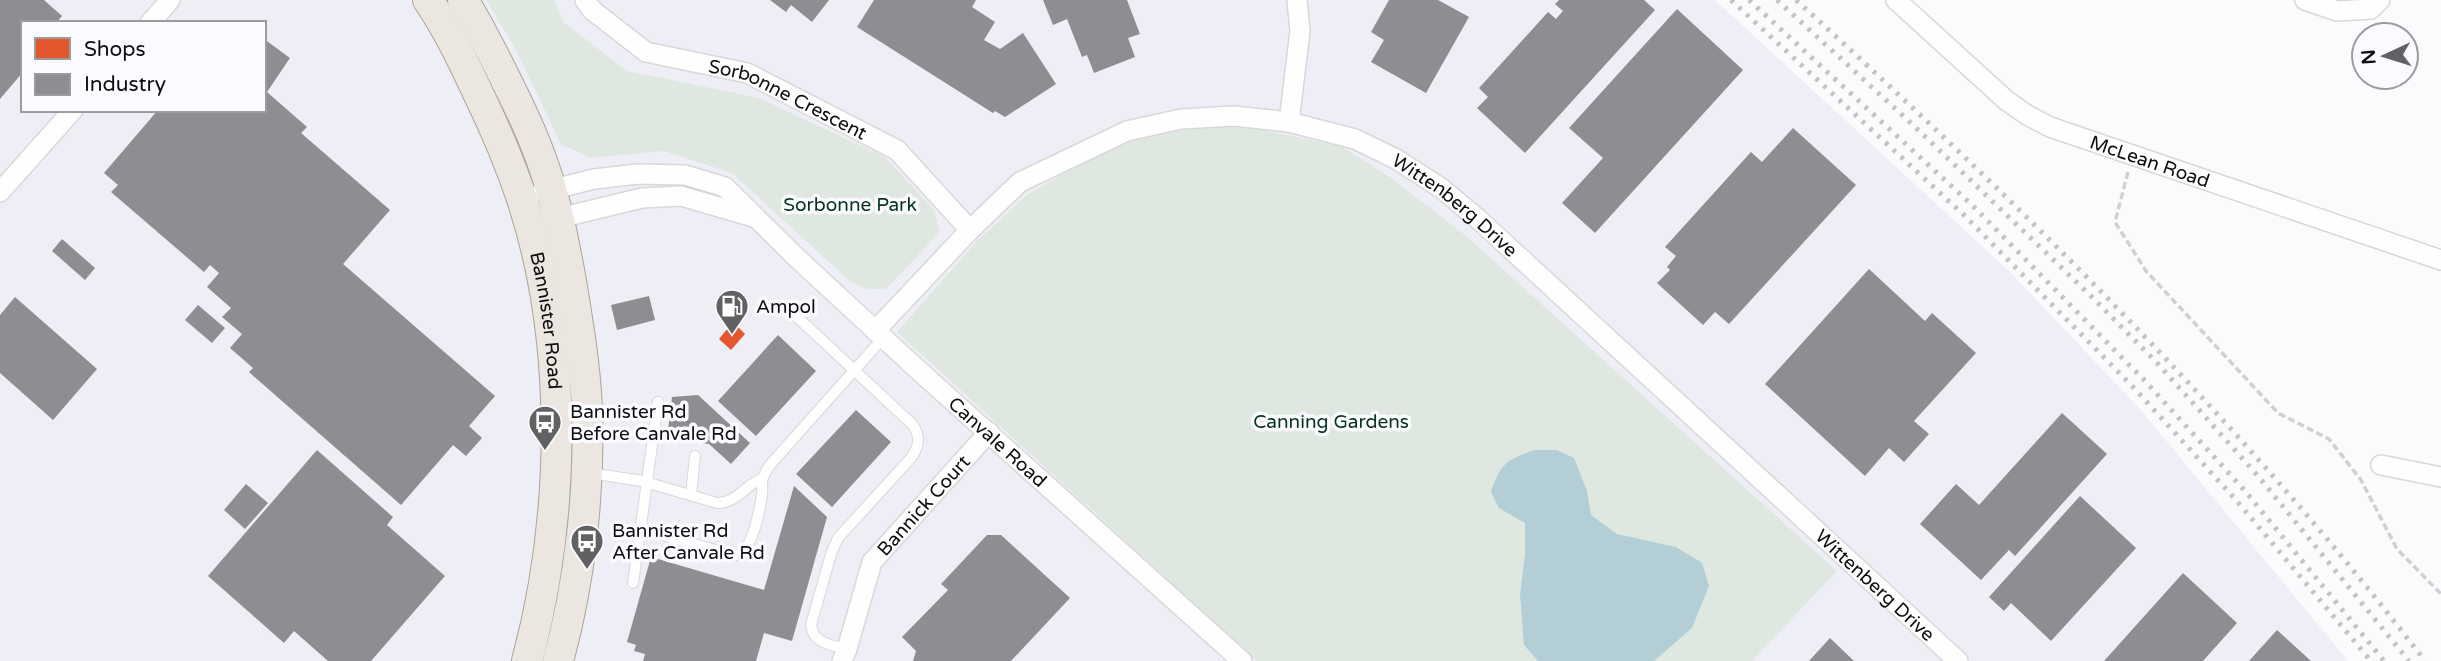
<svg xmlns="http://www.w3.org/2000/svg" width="2441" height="661" viewBox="0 0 2441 661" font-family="'Varela Round',sans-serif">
<rect width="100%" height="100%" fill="#fbfbfe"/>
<path fill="#eeeef6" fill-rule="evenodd" d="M0,0H1715L2010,272L2141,410L2348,661H0ZM23,23H264V110H23Z"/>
<path fill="#dee8e1" d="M486,0H554L563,22L627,71L759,98L885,157L934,210L940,232L886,289H867L852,283L732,173L664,151L590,158L561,144L515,48Z
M1233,124L1341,146L1387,175L1465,235L1837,571L1752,661H1257L897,332L978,240L1028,194L1129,137Z"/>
<path fill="#b4ced5" d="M1534,450H1557L1574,458L1587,491L1591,515L1617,534L1676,547L1702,563L1709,586L1692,628L1654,661H1538L1524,645L1520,595L1525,554V523L1499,508L1491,492C1500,464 1506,460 1534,450Z"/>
<path fill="#e4572e" d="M733,322L745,334L731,350L719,339Z"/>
<path fill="#8d8d92" d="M0,0H44L62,16L56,23H23V72L0,99Z
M770,0H829L812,22L791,5L786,12Z
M874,0H976L972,7L995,22L984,40L1000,49L1023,33L1056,84L1005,117L995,111L993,113L857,27Z
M1043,0H1127L1140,34L1128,38L1135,57L1094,73L1087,55L1082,57L1067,19L1053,25Z
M1389,0H1438L1469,17L1426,93L1371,62L1384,40L1371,32Z
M1559,0H1644L1655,10L1525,153L1477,108L1488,97L1479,88L1548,12L1556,19L1563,11L1555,4Z
M1677,9L1743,70L1595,233L1562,203L1603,158L1569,128Z
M264,39L290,58L267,92L307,127L301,133L390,210L343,264L495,396L469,426L482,438L466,456L453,445L401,505L249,372L253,368L230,348L242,334L222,317L231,308L207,287L219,273L210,265L204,272L111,192L118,185L104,173L158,110H264Z
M1793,128L1856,185L1729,324L1715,312L1703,325L1657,283L1670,270L1667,267L1676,256L1665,247L1751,152L1762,162Z
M62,239L95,268L85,280L52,251Z
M1869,269L1925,321L1932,313L1976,353L1914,421L1929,434L1904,462L1889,448L1865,476L1765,384Z
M649,296L655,320L617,330L611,305Z
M15,297L97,369L53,420L0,373V315Z
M198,305L225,328L212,343L185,320Z
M778,335L816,371L756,436L718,401Z
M698,395L750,443L731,464L709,444L667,438L672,397Z
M856,410L891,442L832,507L796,474Z
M2062,413L2107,454L2015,556L2009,550L1981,580L1920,524L1956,484L1979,505Z
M317,450L393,517L387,525L445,576L371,661H328L294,631L284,643L208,576Z
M246,484L268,503L245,529L224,510Z
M794,486L827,517L792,641L764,633L756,661H643L645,654L634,651L636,645L627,642L651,557L764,590Z
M2080,496L2136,548L2051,641L2011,603L2004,611L1989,597Z
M987,535H1001L1070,598L1011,661H913L916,651L902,637L948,590L941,584Z
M2183,573L2237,623L2203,661H2104Z
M2277,630L2311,661H2249Z
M1830,638L1854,661H1809Z"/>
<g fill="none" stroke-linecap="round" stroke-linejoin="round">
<defs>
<path id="service" d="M796,316L913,425C921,437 919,447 911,458L838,538L831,554L811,625C813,644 832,645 847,649
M590,473L642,481L717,503C738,503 744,485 762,479L769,466L883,338
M691,495L695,456
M641,529L730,554L739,555C754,547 764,496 762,479
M633,583L658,402"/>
<g id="minor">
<path id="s1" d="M585,0L592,10L646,52L747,73L897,150L970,230"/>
<path id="s2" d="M1896,0L2007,101L2027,115L2050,127L2441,260"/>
<path d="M2305,0L2337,11L2371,9L2380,0"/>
<path d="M150,23L170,0"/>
<path d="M1289,122L1300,31L1297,0"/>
<path d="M0,192L73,110"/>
<path id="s3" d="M542,192L594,179L638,174L685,175L725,187L798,259L916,368L1242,661"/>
<path d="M547,221L642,198L681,196L753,217"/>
<path id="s4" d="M875,331L970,230L1020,182L1127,131L1181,119L1234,116L1289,122L1355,139L1396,159L1441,188L1477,218L1958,661"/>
<path d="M2381,465L2441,477"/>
<path id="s5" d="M842,661L847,649L872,562L989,432"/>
</g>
<g id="primary">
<path id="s6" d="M428,0C448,29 463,61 478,93C494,126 509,161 521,196C569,339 566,516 527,661"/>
<path d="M463,0C477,22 489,46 501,70C517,102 533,134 544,167C557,204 564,243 571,281C578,324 585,365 587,408C590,490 580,582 558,661"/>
</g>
</defs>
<use href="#service" stroke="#d8d8da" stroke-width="12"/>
<use href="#minor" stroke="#d8d8da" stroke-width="22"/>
<use href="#primary" stroke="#ada499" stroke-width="32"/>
<path stroke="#d1d1d3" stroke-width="3.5" stroke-dasharray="7 3.5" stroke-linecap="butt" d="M2128,172L2115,222L2146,271L2278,413L2329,439L2361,480L2397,549L2441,594"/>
<use href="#service" stroke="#fefeff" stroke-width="10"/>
<use href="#minor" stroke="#fefeff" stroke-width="19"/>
<use href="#primary" stroke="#ebe6df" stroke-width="30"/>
<path stroke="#c4c4c5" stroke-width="5" stroke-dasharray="3.5 7" stroke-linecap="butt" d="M1731,0L1965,216L2134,388L2236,500L2371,661
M1749,0L1972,205L2145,381L2246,492L2384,661
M1777,0L1912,124L2092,297L2158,364L2258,476L2409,661
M1796,0C2021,205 2240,419 2425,661"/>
</g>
<defs>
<symbol id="fuel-pin" viewBox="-11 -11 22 30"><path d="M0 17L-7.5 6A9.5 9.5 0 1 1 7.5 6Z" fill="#616163" stroke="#fafaff"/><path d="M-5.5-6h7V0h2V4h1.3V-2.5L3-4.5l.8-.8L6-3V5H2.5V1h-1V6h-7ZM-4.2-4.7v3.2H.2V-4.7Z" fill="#fff"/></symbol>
<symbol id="bus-pin" viewBox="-11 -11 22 30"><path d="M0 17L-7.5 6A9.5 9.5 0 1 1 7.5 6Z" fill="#616163" stroke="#fafaff"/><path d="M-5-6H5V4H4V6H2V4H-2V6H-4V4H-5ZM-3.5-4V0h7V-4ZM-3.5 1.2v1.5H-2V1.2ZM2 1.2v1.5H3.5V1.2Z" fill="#fff"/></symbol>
</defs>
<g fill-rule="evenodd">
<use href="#fuel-pin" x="713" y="287" width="38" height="52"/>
<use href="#bus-pin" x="526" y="403" width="38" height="52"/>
<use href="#bus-pin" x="568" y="522" width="38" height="52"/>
</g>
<g text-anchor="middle" stroke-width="7" stroke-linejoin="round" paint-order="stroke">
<g font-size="19" fill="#0e0e0f" stroke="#fafaff">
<text dy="7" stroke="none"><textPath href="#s1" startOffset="231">Sorbonne Crescent</textPath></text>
<text dy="7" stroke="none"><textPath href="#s2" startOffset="306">McLean Road</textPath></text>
<text dy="7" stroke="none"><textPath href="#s4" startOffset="679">Wittenberg Drive</textPath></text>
<text dy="7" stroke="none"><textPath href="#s6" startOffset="345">Bannister Road</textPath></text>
<text dy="7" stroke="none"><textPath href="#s3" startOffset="560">Canvale Road</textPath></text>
<text dy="7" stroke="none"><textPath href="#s5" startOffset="180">Bannick Court</textPath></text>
<text dy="7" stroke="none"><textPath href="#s4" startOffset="1246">Wittenberg Drive</textPath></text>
</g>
<g font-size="19" fill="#043518" stroke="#fafaff">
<text x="850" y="211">Sorbonne Park</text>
<text x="1331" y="428">Canning Gardens</text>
</g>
<g font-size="19" fill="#0e0e0f" stroke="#fafaff" text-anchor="start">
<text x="756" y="313">Ampol</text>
<text x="570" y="418">Bannister Rd<tspan x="570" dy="22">Before Canvale Rd</tspan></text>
<text x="612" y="537">Bannister Rd<tspan x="612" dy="22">After Canvale Rd</tspan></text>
</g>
</g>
<rect x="21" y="21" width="245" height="91" fill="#fafaff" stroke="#9c9c9f" stroke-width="2"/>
<rect x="35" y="38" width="35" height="21" fill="#e4572e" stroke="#9c9c9f" stroke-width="2"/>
<text x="84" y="56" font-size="21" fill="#0e0e0f">Shops</text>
<rect x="35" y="74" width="35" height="21" fill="#8d8d92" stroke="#9c9c9f" stroke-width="2"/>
<text x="84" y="91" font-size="21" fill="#0e0e0f">Industry</text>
<g transform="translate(2385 56) rotate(266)"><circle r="33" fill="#fafaff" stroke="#9c9c9f" stroke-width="2"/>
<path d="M0-5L12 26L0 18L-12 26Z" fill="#616163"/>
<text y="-10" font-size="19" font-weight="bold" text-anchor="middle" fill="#0e0e0f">N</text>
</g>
</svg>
